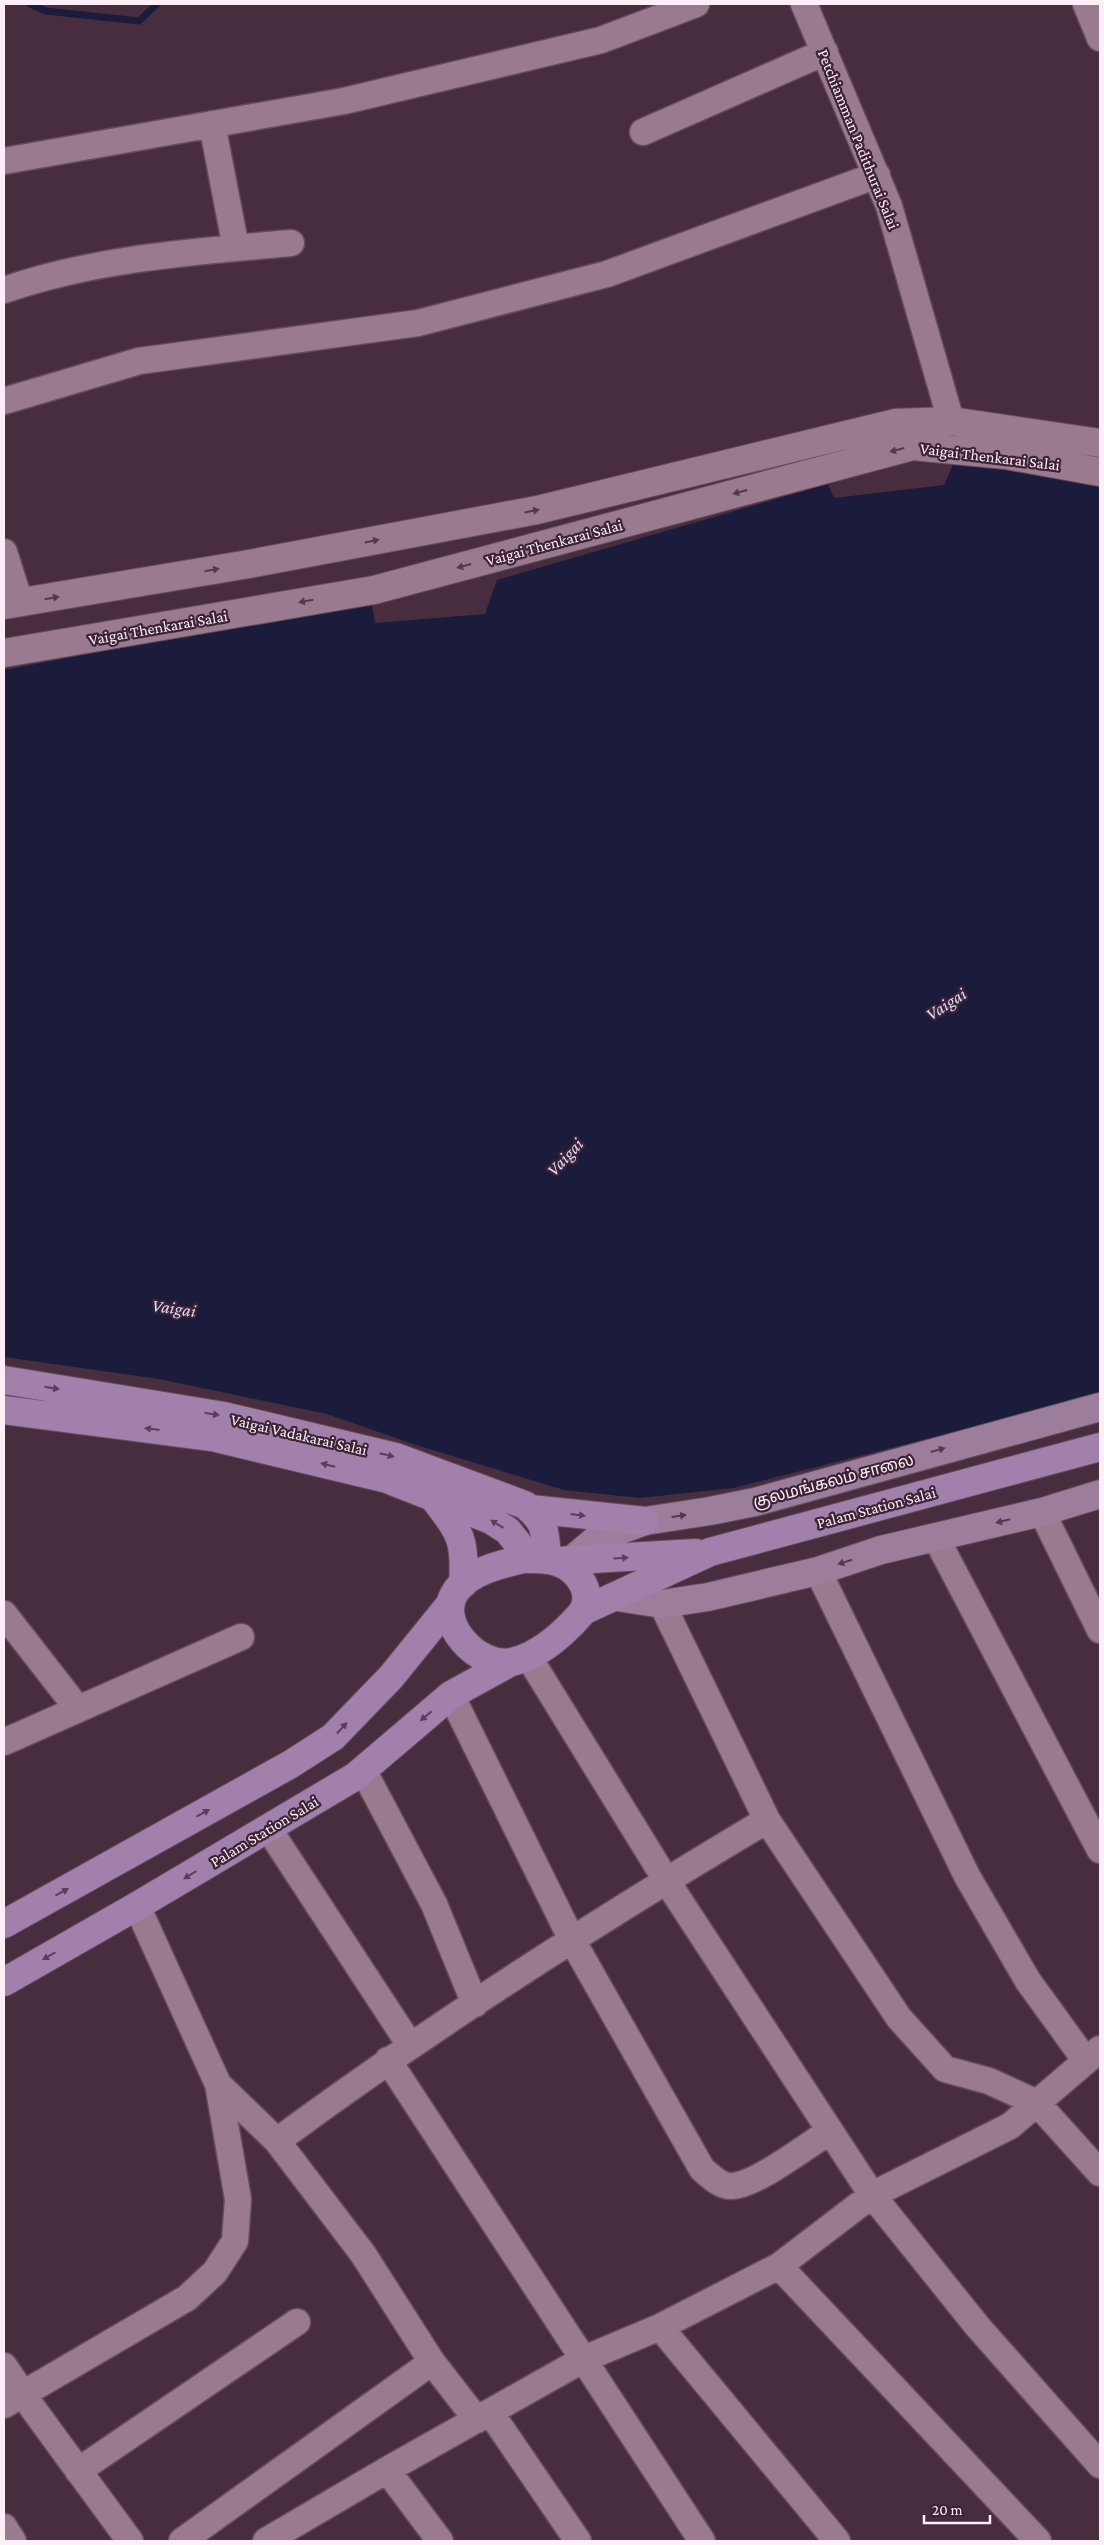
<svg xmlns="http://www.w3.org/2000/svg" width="1104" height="2545" viewBox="0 0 1104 2545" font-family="'Crimson Pro','Noto Sans Tamil',serif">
<rect width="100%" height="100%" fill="#482d3f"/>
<path fill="#1b1b3b" d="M955,460L1100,485V1395L733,1488L640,1498L564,1490L416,1445L327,1414L159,1379L4,1357V670L163,640L372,605L375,623L485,614L497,580L828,484L834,498L944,485Z"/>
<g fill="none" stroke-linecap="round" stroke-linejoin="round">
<path stroke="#1b1b3b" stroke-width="7" d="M30,4L46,11L139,21L157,4"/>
<defs>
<path id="minor" d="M804,4L889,206L951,421
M1086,4L1100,38
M212,124L236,248
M643,132L825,52
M4,161L344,101L601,40L696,4
M4,290C97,258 193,252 291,243
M4,401L139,361L418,323L607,274L877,175
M4,552L20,603
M1042,1512L1100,1630
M936,1538L1100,1850
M818,1571L967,1876L1028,1981L1086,2061
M662,1604L767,1820
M4,1614L78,1709
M528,1656L666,1880L872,2195L978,2327L1100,2465
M451,1695L572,1940L702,2169C710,2176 721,2187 732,2186C756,2185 808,2145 830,2131
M4,1742L241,1637
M363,1770L434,1904L475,2004
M268,1828L410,2045
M388,2060L702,2541
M218,2084L277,2141L363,2254L432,2362L477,2420
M277,2141C434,2025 599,1920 767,1820L899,2018L945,2069L989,2081L1037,2103L1100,2173
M779,2266L1038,2541
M660,2327L837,2541
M4,2366L34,2410L130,2541
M4,2405L187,2298L215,2272L235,2241L238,2199L218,2084L137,1906
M490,2412L578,2541
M387,2470L440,2541
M78,2471L297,2322
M4,2527L13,2541
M182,2541L432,2362
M266,2541L387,2470L584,2359L660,2327L779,2266L872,2195L1010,2126L1100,2049"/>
<path id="tertiary" d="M4,605L249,564L537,510L895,423L951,421L1100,443
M4,653L374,590L913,446L1006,455L1100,472"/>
<path id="secondary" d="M572,1560L598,1538L645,1521L710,1511L755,1502L1100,1407
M617,1597L662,1604L708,1597L818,1571L881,1550L1042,1512L1100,1494"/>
<path id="primary" d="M4,1380L224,1416L396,1457L525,1505C547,1523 545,1532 547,1560
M4,1410L212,1437L387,1479L491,1520L508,1531L530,1559
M433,1497C460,1533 466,1538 463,1584
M530,1509L645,1521
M523,1559C534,1559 547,1558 557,1562C578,1569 597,1595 580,1615C563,1634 538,1656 512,1662C478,1669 434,1622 456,1591C470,1571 502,1564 523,1559Z
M557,1561L696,1553
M583,1611L710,1552L1100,1447
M4,1924L291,1764L333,1737L391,1677L451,1603
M4,1982L137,1906L356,1776L451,1695L511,1662"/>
</defs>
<use href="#minor" stroke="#634d5c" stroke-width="29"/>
<use href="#tertiary" stroke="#634d5c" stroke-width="30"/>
<use href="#secondary" stroke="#634d5c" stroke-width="30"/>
<use href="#primary" stroke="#634d5c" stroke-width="30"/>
<use href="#minor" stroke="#9a7a8e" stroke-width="26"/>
<use href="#tertiary" stroke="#9a7a8e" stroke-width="28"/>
<use href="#secondary" stroke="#9d7d9c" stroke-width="28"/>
<use href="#primary" stroke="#a180ab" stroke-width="28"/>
</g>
<defs><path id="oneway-solid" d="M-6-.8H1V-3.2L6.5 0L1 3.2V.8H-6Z" transform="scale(1.25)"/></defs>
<g fill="#54394b">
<use href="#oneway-solid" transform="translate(897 450) rotate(165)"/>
<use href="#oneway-solid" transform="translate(740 492) rotate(165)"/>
<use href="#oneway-solid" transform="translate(532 511) rotate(-11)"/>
<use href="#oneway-solid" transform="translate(372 541) rotate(-11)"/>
<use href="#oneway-solid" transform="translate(464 566) rotate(165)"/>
<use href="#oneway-solid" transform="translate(212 570) rotate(-10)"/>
<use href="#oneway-solid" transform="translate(52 598) rotate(-10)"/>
<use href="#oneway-solid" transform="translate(306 601) rotate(170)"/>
</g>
<g fill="#5b3f58">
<use href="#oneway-solid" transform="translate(52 1388) rotate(9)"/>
<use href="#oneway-solid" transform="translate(212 1414) rotate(9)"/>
<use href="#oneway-solid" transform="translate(152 1429) rotate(-173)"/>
<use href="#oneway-solid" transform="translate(387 1455) rotate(14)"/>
<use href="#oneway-solid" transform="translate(328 1465) rotate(-166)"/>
<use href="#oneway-solid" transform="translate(578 1515) rotate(7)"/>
<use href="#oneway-solid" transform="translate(497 1524) rotate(-149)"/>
<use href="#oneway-solid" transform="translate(621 1558) rotate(-3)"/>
<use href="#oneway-solid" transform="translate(426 1716) rotate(140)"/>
<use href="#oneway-solid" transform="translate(342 1728) rotate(-47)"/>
<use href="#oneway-solid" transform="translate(203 1813) rotate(-29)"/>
<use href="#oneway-solid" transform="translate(190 1875) rotate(149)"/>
<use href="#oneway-solid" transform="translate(62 1892) rotate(-29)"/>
<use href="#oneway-solid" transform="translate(49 1956) rotate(150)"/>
</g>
<g fill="#553a4f">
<use href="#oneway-solid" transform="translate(938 1450) rotate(-16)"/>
<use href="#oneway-solid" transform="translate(679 1516) rotate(-8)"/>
<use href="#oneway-solid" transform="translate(1003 1521) rotate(166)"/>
<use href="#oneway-solid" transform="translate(845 1562) rotate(162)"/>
</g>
<g text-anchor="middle" stroke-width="4.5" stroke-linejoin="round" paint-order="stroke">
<g font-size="16" fill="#fdeef7" stroke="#3d2335">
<text transform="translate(859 139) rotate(68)" y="6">Petchiamman Padithurai Salai</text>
<text transform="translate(990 456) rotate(7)" y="6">Vaigai Thenkarai Salai</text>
<text transform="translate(554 542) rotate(-15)" y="6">Vaigai Thenkarai Salai</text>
<text transform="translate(158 627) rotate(-10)" y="6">Vaigai Thenkarai Salai</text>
<text transform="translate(299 1434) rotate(13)" y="6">Vaigai Vadakarai Salai</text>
<text transform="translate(833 1480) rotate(-15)" y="6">குலமங்கலம் சாலை</text>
<text transform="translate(876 1507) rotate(-15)" y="6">Palam Station Salai</text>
<text transform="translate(264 1831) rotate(-31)" y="6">Palam Station Salai</text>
</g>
<g font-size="18" font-style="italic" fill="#dcdffa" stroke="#3d2335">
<text transform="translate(946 1004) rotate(-33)" y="6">Vaigai</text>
<text transform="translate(565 1157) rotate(-47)" y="6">Vaigai</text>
<text transform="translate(174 1308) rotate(8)" y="6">Vaigai</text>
</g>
</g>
<rect width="1104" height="2545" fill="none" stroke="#fdeef7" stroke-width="10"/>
<path d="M924 2515v8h66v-8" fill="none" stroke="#fdeef7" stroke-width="2.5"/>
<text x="932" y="2515" font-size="15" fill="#fdeef7" stroke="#3d2335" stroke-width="4" paint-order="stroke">20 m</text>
</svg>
